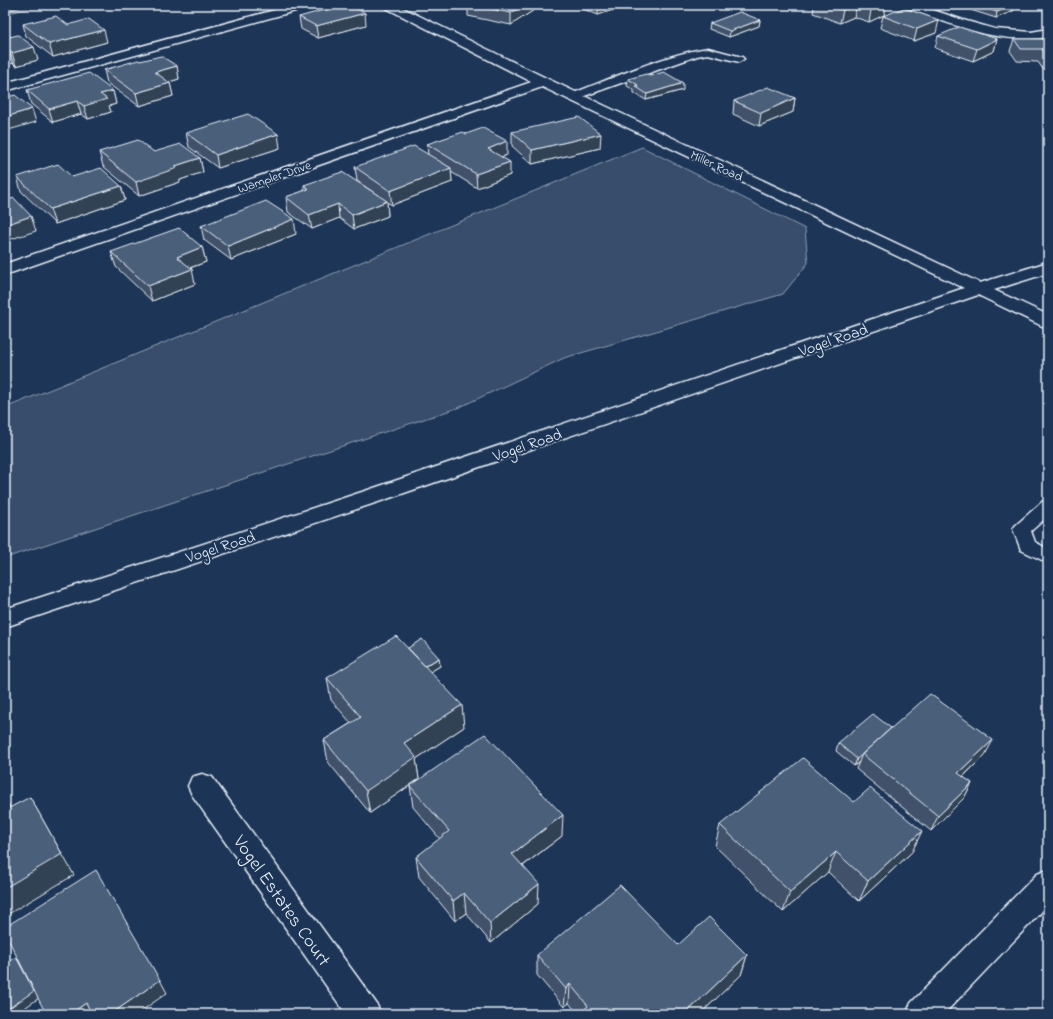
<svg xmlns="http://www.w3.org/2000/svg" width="1053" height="1019" viewBox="0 0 1053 1019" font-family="'Indie Flower',sans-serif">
<rect width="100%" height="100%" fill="#1d3557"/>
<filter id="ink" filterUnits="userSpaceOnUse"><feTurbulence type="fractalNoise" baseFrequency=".025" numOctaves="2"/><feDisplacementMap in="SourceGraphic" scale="8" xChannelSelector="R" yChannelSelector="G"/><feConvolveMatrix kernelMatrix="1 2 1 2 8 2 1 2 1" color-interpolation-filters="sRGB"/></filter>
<g filter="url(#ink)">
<path fill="#374d6c" stroke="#909fb2" d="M5,5H43L5,14Z
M642,147L805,229L808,263L783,294L564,358L460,407L5,558V408Z"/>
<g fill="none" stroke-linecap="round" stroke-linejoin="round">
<path fill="#95a4b5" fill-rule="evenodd" d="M21,5H33L5,12V8Z"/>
<defs>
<path id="lane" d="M708,48L742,57L744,59L739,62L708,54L697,56L576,99H568L567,97L568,95C611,79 663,55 708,48Z
M1048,500V516L1031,531L1035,542L1048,549V563L1021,550L1013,529L1016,525L1042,502Z"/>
<path id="street" d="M293,5H312L310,7L5,91V83Z
M901,5H918L963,20L995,29L1031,32L1048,29V37C997,45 950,23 903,7Z
M543,78L548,79L550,82L548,85L5,275V264Z
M202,774L212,777L376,1003L381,1014H346L192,795L188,786L192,777Z
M1048,870V905L944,1014H906L911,1003L1037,874Z"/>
<path id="secondary" d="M382,5H397L548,79L980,283L1048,262V273L994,290L1048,315V327L1042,326L978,295L384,500L5,627V609L368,490L964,288L538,85L384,7Z"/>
</defs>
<use href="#lane" stroke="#e8f1f8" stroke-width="3"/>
<use href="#street" stroke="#e8f1f8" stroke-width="3"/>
<use href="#secondary" stroke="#e8f1f8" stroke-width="3"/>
<use href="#lane" fill="#1d3557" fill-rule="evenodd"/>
<use href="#street" fill="#1d3557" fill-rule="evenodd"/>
<use href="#secondary" fill="#1d3557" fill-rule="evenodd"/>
</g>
<path fill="#3f5169" stroke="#e8f1f8" d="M468,5H534V10L511,25L468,16Z
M576,5H627L598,15L576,6Z
M797,5H813L805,8Z
M814,5H886L884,15L869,22L854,17L840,23L813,13Z
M958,5H1015L1013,11L996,18L958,6Z
M883,16L936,33L914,41L880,28Z
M299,17L366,25L318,38L301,29Z
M760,20L759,26L729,37L709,29L710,23Z
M23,24L107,42L53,57L26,36Z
M938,36L997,39L994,51L973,61L935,48Z
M5,38L38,60L16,66L13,63Z
M1014,39H1048V72H1045L1038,62L1017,61L1010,51Z
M140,61L177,66L179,79L169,82L170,83L173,96L139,106L107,83L104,70Z
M650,76L683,90L646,100L634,93V90L627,86L628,79Z
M27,90L113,91L116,104L109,106L111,112L88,119L81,114L53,122L31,104Z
M795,98L793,112L759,126L733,114L734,101Z
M512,132L600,148L532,164L512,146Z
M186,133L280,148L218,168L189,147Z
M427,144L507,155L502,157L510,175L477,188L451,172L452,182L392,205L387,202L388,216L354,229L339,218L312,229L288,212L286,197L304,191V185L379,196L357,181L355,167L428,155Z
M99,152H154L200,158L203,172L180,180V182L139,196L103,166Z
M17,177L121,186L125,200L55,224L21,191Z
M201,226L296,234L231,260L204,240Z
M202,247L206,262L190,268L195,284L152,301L116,267L111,252Z
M408,648L439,658L440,666L430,672L464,727L416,759L419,779L370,813L328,762L324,740L351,723L331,700L327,678Z
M891,728L985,755L963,777L972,783L964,798L931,831L856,769L859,762L854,766L836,751L838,743Z
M410,786L562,836L523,866L538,904L491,943L466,913L455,921L419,877L416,857L440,839L413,807Z
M720,825L912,852L859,901L828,872L783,912L715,846Z
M678,945L747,955L741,975L700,1014H578L569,1003L564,1007L537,975V955Z"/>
<path fill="#334255" stroke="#e8f1f8" d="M524,5H534V10L511,25V13Z
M598,5H627L598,15Z
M806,5H813L805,8Z
M857,5L854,17L840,23L843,10Z
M883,5H886L884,15L869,22L871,10Z
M1015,5L1013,11L996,18L997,12Z
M365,13L366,25L318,38L316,26Z
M760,20L759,26L729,37L730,31Z
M939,20L936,33L914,41L917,29Z
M104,30L107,42L53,57L49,44Z
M997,39L994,51L973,61L977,49Z
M34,47L38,60L16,66L12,53Z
M9,51L13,63L5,66V52Z
M177,66L179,79L158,85L155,72Z
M170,83L173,96L139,106L136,93Z
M683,83V90L646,100L647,94Z
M113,91L116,104L109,106L111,112L88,119L84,106L100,94Z
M795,98L793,112L759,126L761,113Z
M77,101L81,114L53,122L49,109Z
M32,109L36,122L5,131V117Z
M278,134L280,148L218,168L216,155Z
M601,134L600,148L532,164V150Z
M507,141V155L488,162V149Z
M200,158L203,172L180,180V182L139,196L136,182L175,166Z
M510,162V175L477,188L476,174Z
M451,168L452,182L392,205L390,191Z
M121,186L125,200L55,224L50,209Z
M387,201L388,216L354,229L352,215Z
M338,204L339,218L312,229L309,215Z
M31,216L36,231L5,241V225Z
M294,219L296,234L231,260L228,246Z
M202,247L206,262L181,271L177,257Z
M192,269L195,284L152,301L148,286Z
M439,658L440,666L420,678L419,670Z
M462,705L464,727L416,759L419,779L370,813L366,791L404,743Z
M993,740L985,755L951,788L958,773Z
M862,754L859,762L854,766L857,759Z
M972,783L964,798L931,831L938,816Z
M5,797L22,830L9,808L5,800Z
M30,797L74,875L5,916V888Z
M563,815L562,836L512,874V854Z
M922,831L912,852L859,901L868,881Z
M836,852L828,872L783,912L790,892Z
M539,884L538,904L491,943L490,923Z
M464,893L466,913L455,921L453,901Z
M747,955L741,975L700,1014H685Z
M16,957L21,964L39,998L16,1014H5V1011Z
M160,980L167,993L137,1014H111Z
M570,984L569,1003L564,1007L566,989Z
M86,1003L93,1014H70Z"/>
<path fill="#495e7a" stroke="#e8f1f8" d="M342,5H350L365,13L316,26L299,17Z
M470,5H524L511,13Z
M826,5H856L843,10Z
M857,5H883L871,10Z
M975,5H1014L997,12Z
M904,8L939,20L917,29L883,16Z
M740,12L760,20L730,31L710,23Z
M56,16L68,25L89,19L104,30L49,44L23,24Z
M959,27L997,39L977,49L938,36Z
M18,35L34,47L12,53L9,51L5,52V38Z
M1014,39H1048V58L1042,49H1021Z
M161,56L177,66L155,72L170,83L136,93L104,70L138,60L140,61Z
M664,72L683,83L647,94L635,86L638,85L628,79L646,74L650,76Z
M89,73L113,91L100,94L107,99L84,106L77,101L49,109L27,90Z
M768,87L795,98L761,113L734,101Z
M15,95L32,109L5,117V98Z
M248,114L278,134L216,155L186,133Z
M579,117L601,134L532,150L512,132Z
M483,128L507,141L488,149L510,162L476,174L427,144L463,132L466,134Z
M138,140L154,152L181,144L200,158L175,166L177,168L136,182L99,152Z
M414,146L451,168L390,191L355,167Z
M58,164L72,177L101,168L121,186L50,209L17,177Z
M342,172L387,201L352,215L338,204L309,215L286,197L309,189L304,185Z
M14,198L31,216L5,225V201Z
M266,201L294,219L228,246L201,226Z
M179,228L202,247L177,257L192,269L148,286L111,252Z
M396,636L462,705L404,743L416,757L366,791L324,740L361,717L327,678Z
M422,639L439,658L425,666L408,648Z
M930,694L993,740L958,773L972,783L938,816L862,754Z
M873,714L891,728L857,759L838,743Z
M485,734L563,815L512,854L539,884L490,923L464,893L453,901L416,857L449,831L410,786Z
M803,758L854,802L870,788L922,831L868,881L836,852L790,892L720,825Z
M30,797L62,854L5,888V800L9,808Z
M96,870L160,980L111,1014H92L86,1003L70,1014H46L5,933V927Z
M620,885L678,945L709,917L747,955L685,1014H579L588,1006L570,984L566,989L537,955Z
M16,957L34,991L5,1011V964Z
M155,1009L158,1014H148Z"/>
</g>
<g text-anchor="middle" stroke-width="4" stroke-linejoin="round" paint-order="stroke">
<g font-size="13" fill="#e8f1f8" stroke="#1d3557">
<text transform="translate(717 165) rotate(25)" y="5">Miller Road</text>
<text transform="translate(274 176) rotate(-19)" y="5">Wampler Drive</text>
</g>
<g font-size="16" fill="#e8f1f8" stroke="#1d3557">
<text transform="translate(833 339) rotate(-19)" y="6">Vogel Road</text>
<text transform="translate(527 444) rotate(-19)" y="6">Vogel Road</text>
<text transform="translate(220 546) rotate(-18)" y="6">Vogel Road</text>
</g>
<g font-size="19" fill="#e8f1f8" stroke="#1d3557">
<text transform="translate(283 900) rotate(55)" y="7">Vogel Estates Court</text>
</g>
</g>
<rect width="1053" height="1019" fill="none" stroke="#1d3557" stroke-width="20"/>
<rect x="10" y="10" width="1033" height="999" fill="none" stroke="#e8f1f8" stroke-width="1.5" filter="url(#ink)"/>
</svg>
